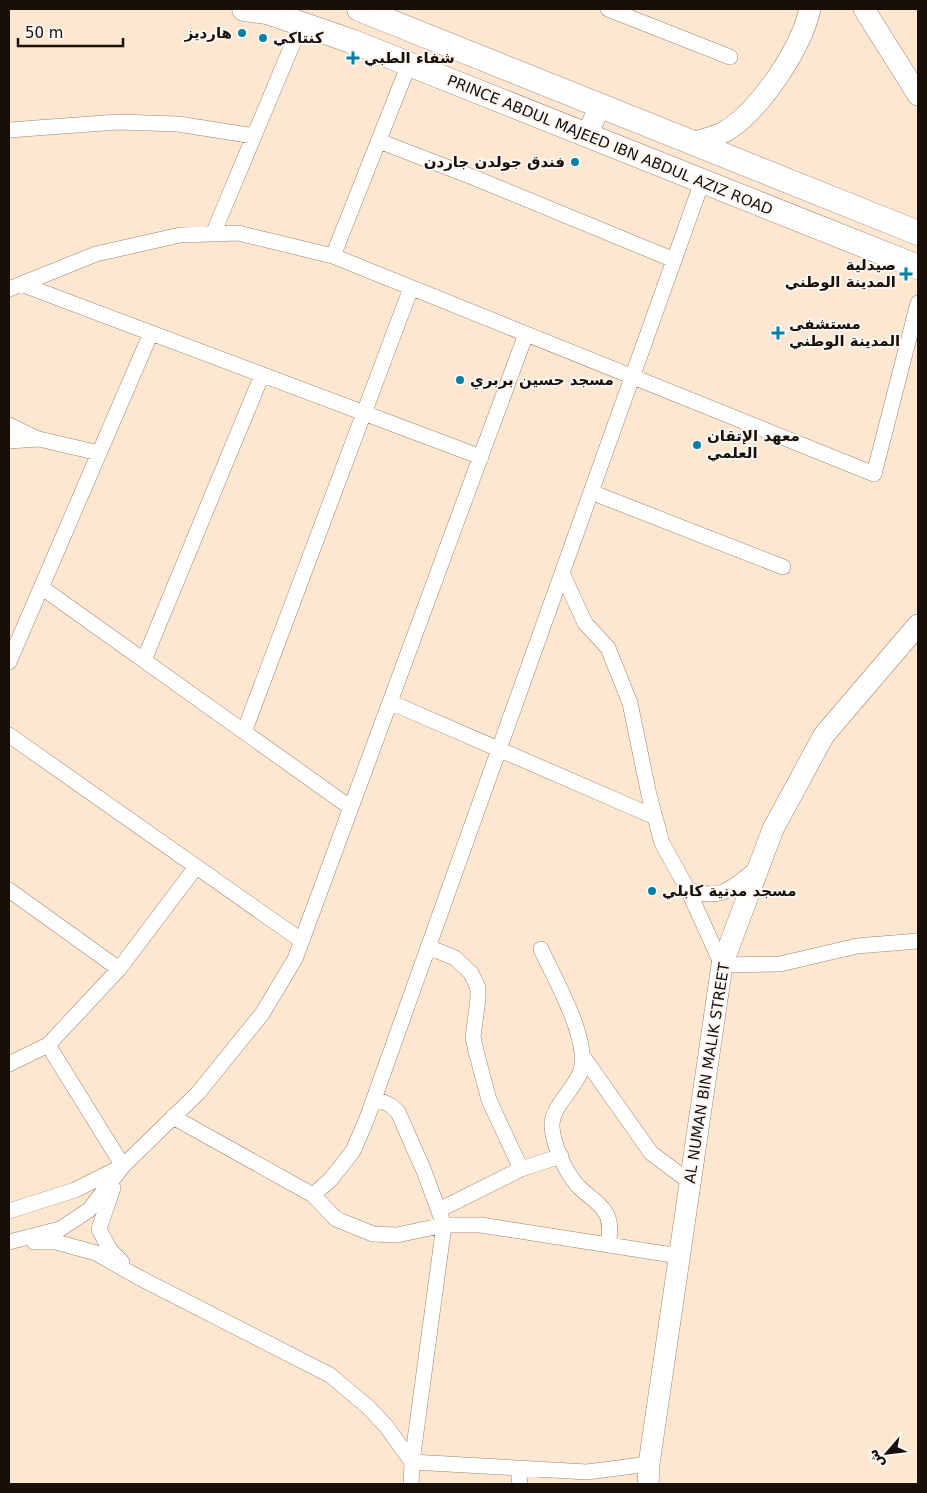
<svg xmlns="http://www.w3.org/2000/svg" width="927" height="1493" viewBox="0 0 927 1493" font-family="'DejaVu Sans',Vazirmatn,sans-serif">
<rect width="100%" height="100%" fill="#fde7d0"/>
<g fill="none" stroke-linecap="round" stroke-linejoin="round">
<defs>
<path id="minor" d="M608,9L730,57
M9,130L118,122L178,124L254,136
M379,141L475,178L674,260
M213,234L301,24
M333,256L409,64
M21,284L481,457
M9,289L96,254L180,235L238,233L333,256L874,474L918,303
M9,425L38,439
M9,441L39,439L99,453
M591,492L783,567
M562,573L585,623L608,648L630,703L649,795L662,843L688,890L722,965L780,964L857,946L918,941
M41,587L351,808
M144,660L262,375
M9,662L151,333
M390,702L655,817
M244,732L411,288
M9,735L302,941
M9,890L119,969
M688,890C725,901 730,888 759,867
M428,947L455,958L471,973L478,988V999L473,1037L476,1051L489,1100L521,1169
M541,949C554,978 592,1042 580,1073C573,1091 551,1107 552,1127C553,1145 567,1176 580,1188C588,1196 600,1203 605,1212C612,1221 609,1234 609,1245
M48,1045L123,1166
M582,1055L651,1153L690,1182
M9,1064L48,1045L119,969L196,867
M374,1098L390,1105L398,1112L424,1171L444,1225L412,1462L411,1484
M173,1117L313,1195L331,1179L353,1151L366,1121L702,182
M113,1188L99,1229L110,1250L122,1262
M313,1195L336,1219L373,1234L397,1235L444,1225H481L679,1256
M439,1210L521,1169L561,1156
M9,1211L75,1190L119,1168
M9,1242L60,1229L89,1210L123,1166L198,1093L262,1014L295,959L526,334
M34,1242H56L96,1253L138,1277L330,1375L368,1407L386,1426L412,1462L587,1472L649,1464
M518,1469L520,1484"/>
<path id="secondary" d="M864,9L918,95
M587,135L600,106
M693,143C704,139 720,136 729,129C763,106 801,48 810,9
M648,1484L649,1464L722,965L773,829L824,735L918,625"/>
<path id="primary" d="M244,9L267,12L351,41L918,267
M359,9L918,233"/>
</defs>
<use href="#minor" stroke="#998570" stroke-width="16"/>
<use href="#secondary" stroke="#998570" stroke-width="22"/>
<use href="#primary" stroke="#998570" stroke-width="25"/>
<use href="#minor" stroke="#fff" stroke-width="15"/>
<use href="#secondary" stroke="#fff" stroke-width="21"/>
<use href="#primary" stroke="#fff" stroke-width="24"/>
</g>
<g fill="#0381a6" stroke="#fcf7f3" stroke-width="2">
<circle cx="242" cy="33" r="5"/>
<circle cx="263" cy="38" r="5"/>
<path d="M350.5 50.5h5v5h5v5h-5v5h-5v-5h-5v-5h5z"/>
<circle cx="575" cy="162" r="5"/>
<path d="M903.5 266.5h5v5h5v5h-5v5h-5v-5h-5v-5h5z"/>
<path d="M775.5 325.5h5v5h5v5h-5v5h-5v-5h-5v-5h5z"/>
<circle cx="460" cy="380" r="5"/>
<circle cx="697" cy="445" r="5"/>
<circle cx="652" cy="891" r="5"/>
</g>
<g text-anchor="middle" stroke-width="4" stroke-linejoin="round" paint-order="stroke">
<g font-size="15" font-weight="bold" fill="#170f08" stroke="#fcf7f3" text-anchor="start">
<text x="232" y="38" text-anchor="end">هارديز</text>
<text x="273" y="43">كنتاكي</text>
<text x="364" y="63">شفاء الطبي</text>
<text x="565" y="167" text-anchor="end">فندق جولدن جاردن</text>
<text x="896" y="270" text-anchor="end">صيدلية<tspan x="896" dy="17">المدينة الوطني</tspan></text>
<text x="789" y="329">مستشفى<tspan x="789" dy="17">المدينة الوطني</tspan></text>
<text x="470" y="385">مسجد حسين بربري</text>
<text x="707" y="441">معهد الإتقان<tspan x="707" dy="17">العلمي</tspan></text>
<text x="662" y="896">مسجد مدنية كابلي</text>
</g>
<g font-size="15" fill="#170f08" stroke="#fcf7f3">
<text transform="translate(610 145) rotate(22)" y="5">PRINCE ABDUL MAJEED IBN ABDUL AZIZ ROAD</text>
<text transform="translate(707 1073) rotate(-81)" y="5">AL NUMAN BIN MALIK STREET</text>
</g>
</g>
<rect width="927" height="1493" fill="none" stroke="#170f08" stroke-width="20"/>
<g transform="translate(887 1453) rotate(242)" stroke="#fcf7f3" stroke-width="4" paint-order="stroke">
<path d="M0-4L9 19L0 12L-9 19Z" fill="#170f08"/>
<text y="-8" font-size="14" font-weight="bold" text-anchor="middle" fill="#170f08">ش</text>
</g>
<path d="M18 38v8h105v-8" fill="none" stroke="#170f08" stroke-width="2.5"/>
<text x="25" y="38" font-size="15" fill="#170f08" stroke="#fcf7f3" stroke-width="4" paint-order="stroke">50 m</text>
</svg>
